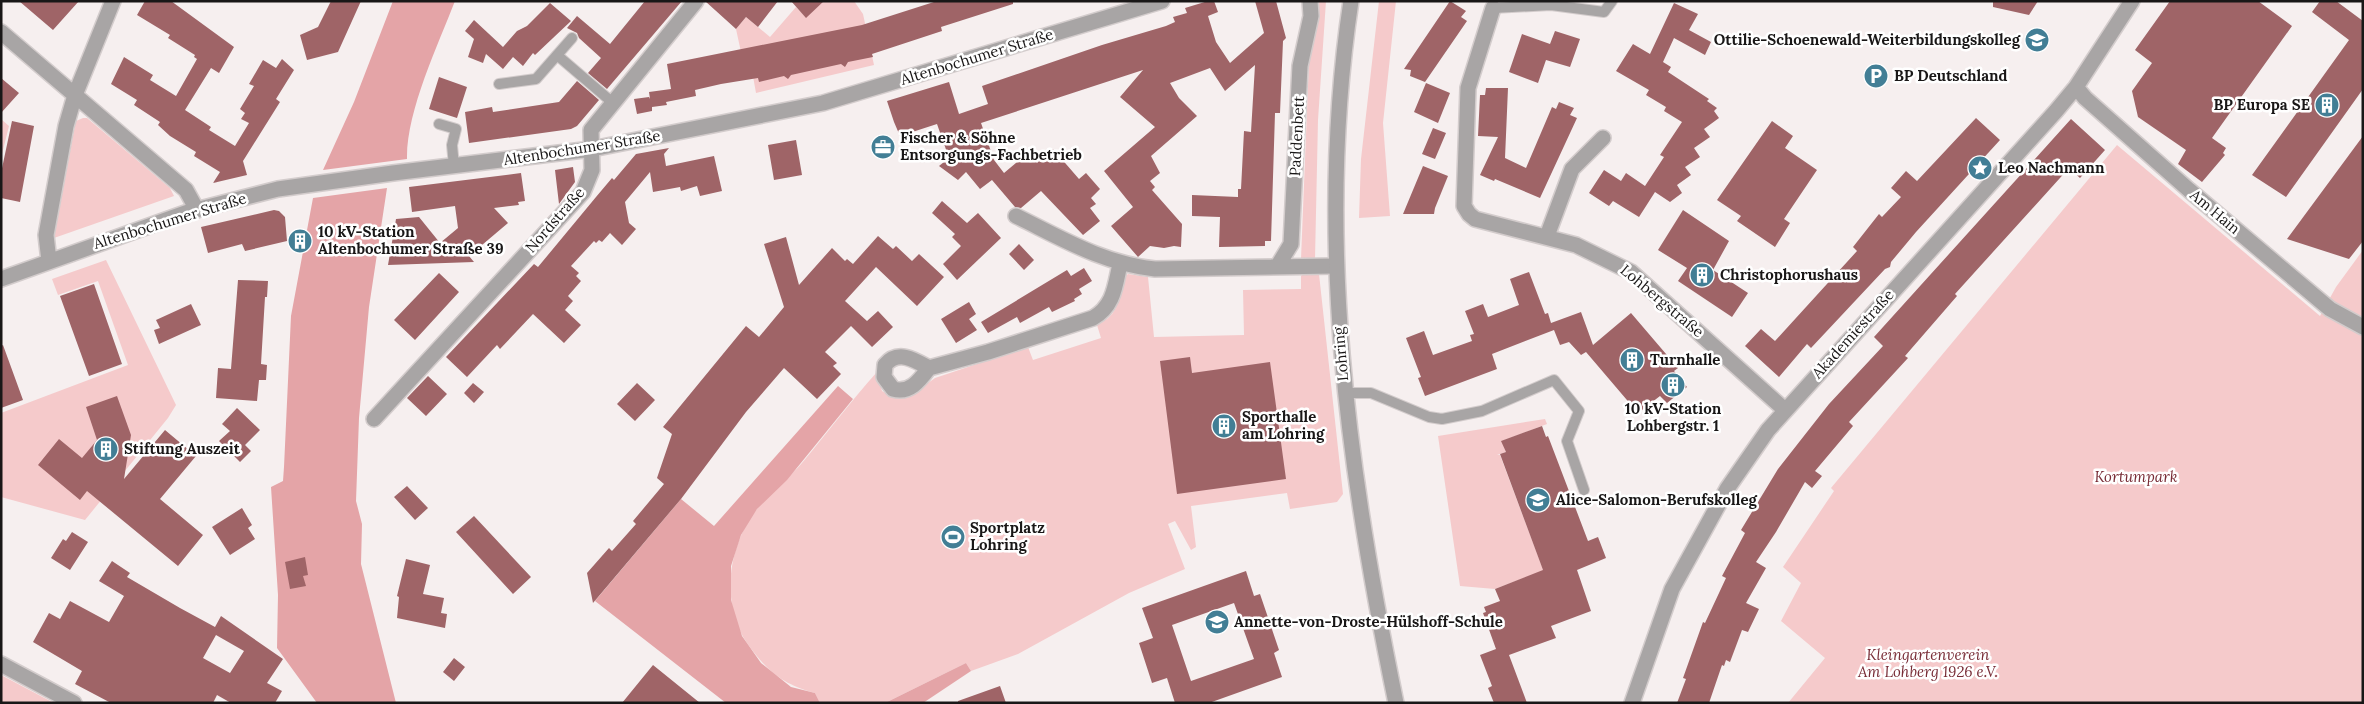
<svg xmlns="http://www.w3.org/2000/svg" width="2364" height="704" viewBox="0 0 2364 704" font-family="Lora,serif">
<rect width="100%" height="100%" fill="#f6efef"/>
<path fill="#f5cacb" d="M824,1H854L863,14L874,65L756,93L751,65L744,66L736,29L746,17L770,37L796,7L806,17Z
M1318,1H1326L1318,120L1315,259H1301L1309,61L1319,14Z
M1379,1H1396L1383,123L1390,216L1359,218L1361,159Z
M83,118H87L170,188L174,196L54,238L75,125L76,121Z
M1,119L9,126L1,158Z
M2117,145L2320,316L2336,287L2363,250V703H1788L1825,658L1781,621L1801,583L1783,567L1834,491L1831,488Z
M106,260L176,405L168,418L85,520L1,497V413L128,365L98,281L58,295L52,279Z
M1128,274L1148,277L1154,337L1244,335L1243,290L1301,289V276L1303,274H1319L1343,494L1337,502L1290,509L1287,493L1191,506L1196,547L1191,550L1175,521L1168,524L1185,569L1129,593L1018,654L971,671L966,663L885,703H820L815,693C782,684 767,671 747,643C720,604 728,545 757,509C770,492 788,479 802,463C827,433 851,401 877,372L882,391L894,398L910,396L935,378L1028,347L1033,360L1101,338L1097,325C1120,314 1118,300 1124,277Z
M1545,419L1547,424L1502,441L1506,452L1497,455H1500L1547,580L1532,575L1495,589L1460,586L1438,436Z
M1,675L54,703H1Z"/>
<path fill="#e4a4a7" d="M393,1H455C438,45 406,112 407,159L323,170L354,102Z
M387,188L369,307L359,418L356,501L362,524L361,564L396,703H317L277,648L278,595L271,487L283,481L284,467L291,316L313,198Z
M838,386L853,399L787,480L757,509L741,535L731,566V600L742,636L761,663L791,687L815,693L820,703H726L595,601L681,499L714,526Z
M966,663L971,671L923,703H885Z"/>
<path fill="#9f6467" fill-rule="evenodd" d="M19,1H79L53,30Z
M145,1H171L234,47L219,73L211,68L185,110L211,127L209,130L235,146L249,123L241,119L245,113L240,109L254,86L249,84L263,60L276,68L282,59L294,70L276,99L280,102L243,161L247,175L213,183L220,172L194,156L196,152L170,136L158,125L160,122L134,105L137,100L111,84L124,57L153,75L150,80L176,96L197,59L194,57L195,55L168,38L170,35L137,15Z
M331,1H361L338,52L307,60L300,35L318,27Z
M645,1H682L607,89L588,73L601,58L579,38L577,33L567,28L577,16L610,44Z
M705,1H778L758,27L746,17L736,29Z
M791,1H824L806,18Z
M937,1H1013V4L941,27L942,31L872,54L873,57L848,62L845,67L841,64L791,75L788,79L784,76L759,82L758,78L721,84L695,90L696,96L666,102L667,105L652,107V111L637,114L634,99L649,97L650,99L649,92L671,89L667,64L862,25Z
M1208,1H1214L1218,12L1208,16L1216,42L1230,63L1264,33L1255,1H1276L1286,38L1283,41L1280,113H1275L1271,241H1265V246L1219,247L1220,217L1192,216V195L1238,197V189H1241L1244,131L1251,132L1255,65L1225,91L1210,68L1170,83L1179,98L1197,116L1151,156L1160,173L1150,181L1155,187L1152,190L1182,224L1181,247L1174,246L1164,248L1150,246L1138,257L1111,226L1133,207L1104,171L1155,127L1120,97L1143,70L981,123L994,160L1004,173L1028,153L1037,163L1053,149L1079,179L1086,173L1100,189L1091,198L1096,204L1090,208L1100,221L1083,235L1041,191L1021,208L1015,207L992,180L980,189L966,172L958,180L939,166L949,158L937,124L900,136L894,122L887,101L949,82L959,114L988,104L982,86L1102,45L1166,26L1175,22L1173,17L1187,13L1185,8Z
M1450,1L1466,11L1461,17L1467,21L1425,82L1410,76L1411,70L1404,69Z
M1993,1H2038L2029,15L1993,7Z
M2170,1H2258L2292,26L2212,138L2226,148L2223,153L2225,155L2202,182L2178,164L2186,150L2138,117L2132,91L2152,63L2135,50Z
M2320,1H2336L2363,21V89L2286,197L2252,175L2349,40L2312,12Z
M550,3L571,21L535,55L533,53L523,66L513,57L503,69L486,54L483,63L468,57L474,39L465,31L474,20L503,47L517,31L527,26Z
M1674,3L1698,14L1689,30L1711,42L1705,55L1674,38L1663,62L1671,67L1668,72L1709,99L1707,101L1717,108L1714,111L1719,118L1704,129L1710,137L1694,148L1700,157L1685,167L1691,175L1677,185L1682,193L1670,202L1655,192L1639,217L1613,201L1609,206L1589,193L1604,170L1621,181L1626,173L1645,186L1664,157L1660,155L1682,122L1664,111L1666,107L1646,95L1649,90L1616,71L1633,44L1650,54Z
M1555,31L1580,39L1570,67L1546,60L1538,83L1509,72L1522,34L1550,44Z
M439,77L467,87L457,118L429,109Z
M1,78L19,93L1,113Z
M577,81L599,100L577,126L571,129L469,143L465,112L492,107L493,112L559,102Z
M1426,83L1450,93L1438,123L1414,112Z
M1486,88H1508L1505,158L1526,168L1552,107L1556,109L1559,102L1574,108L1570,115L1577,118L1540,198L1495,179L1494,181L1480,175L1498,137L1478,136L1480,95H1485Z
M1976,118L2000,140L1916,232L1891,262L1890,267L1885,269L1811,348L1807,344L1779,377L1745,346L1761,329L1775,341L1857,251L1853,247L1879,214L1882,217L1901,197L1891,188L1906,171L1917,181Z
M2071,119L2105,150L2080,178L2069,168L1955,294L1957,296L1905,356L1908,358L1849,422L1853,426L1815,471L1822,476L1812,488L1805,482L1776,532L1756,562L1766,568L1746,603L1759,609L1748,632L1742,630L1730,662L1726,660L1724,666L1722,665L1709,703H1677L1686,679L1683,678L1703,622L1705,623L1726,578L1722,576L1745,533L1741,530L1778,469L1829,404L1883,346L1874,337Z
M12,121L34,126L20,202L1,198V173Z
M1772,121L1793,136L1785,148L1817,170L1784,219L1790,223L1775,247L1737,221L1741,216L1717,200Z
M1433,128L1446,133L1435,159L1422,154Z
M2363,136V241L2349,259L2287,239Z
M796,140L802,175L774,180L768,145Z
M669,148L664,154L666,166L714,156L722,191L700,196L697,186L681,191L680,187L653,192L650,172L625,202L629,223L636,229L622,245L610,233L602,242L599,240L596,243L594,241L571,266L579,273L576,276L581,281L568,296L573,301L565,310L581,325L564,343L533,314L500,349L497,345L467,377L446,357L534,264L538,267L596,197L612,178L614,180L636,154Z
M1423,166L1448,176L1435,208L1434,214H1403Z
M573,167L575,182L559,204L555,170Z
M521,173L525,201L518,202L519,205L494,208L508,223L469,256L474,262L388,265L396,219L419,217L440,243L458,228L455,206L412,212L409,187Z
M942,201L967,223L978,213L1001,238L957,280L943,264L961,246L952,237L955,234L932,213Z
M274,210L279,211L285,217L287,241L245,251L242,244L208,253L201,227Z
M1683,210L1729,241L1713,270L1748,293L1732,317L1678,281L1687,268L1658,250Z
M878,236L893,249L896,246L912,261L919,254L944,277L917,306L876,267L845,301L867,321L878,311L893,327L872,347L851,326L825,352L837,363L833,366L841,374L817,399L784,368L746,412L681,499L593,603L587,573L609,548L612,551L636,524L633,521L664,484L657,478L672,434L663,427L746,326L759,337L784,307L764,244L786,237L799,285L832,248L845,261L847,259L853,264Z
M1019,244L1034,260L1024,270L1009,254Z
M1084,268L1092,281L1079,289L1082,294L1074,299L1075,301L1052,312L1049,307L1020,323L1017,317L988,333L981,322L1067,270L1071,276Z
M1529,272L1545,314L1548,313L1551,323L1581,312L1593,345L1631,313L1678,368L1674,371L1687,387L1667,403L1660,396L1638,413L1586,352L1581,355L1569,342L1560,345L1554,330L1492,354L1497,369L1425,396L1418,378L1421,377L1406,338L1424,331L1433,355L1472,341L1470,335L1474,334L1465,311L1483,304L1488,317L1519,305L1510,279Z
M439,273L459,292L415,340L394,320Z
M238,280L268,281L267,297H265L261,364L267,365L266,380H259L257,401L216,398L218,368L231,369Z
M94,284L122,364L89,376L60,296Z
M969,302L976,314L969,319L977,330L956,343L941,319Z
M191,304L201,325L159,344L154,330L160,328L156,320Z
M3,345L23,400L1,408V346Z
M1190,357L1192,373L1270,362L1286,479L1177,494L1160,361Z
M428,376L447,394L426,416L407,398Z
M473,383L484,392L474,403L464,393Z
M637,383L655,400L635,421L617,404Z
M117,396L131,435L124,479L165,430L196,456L160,499L203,535L178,566L87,491L80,500L38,465L59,439L82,458L97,440L86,407Z
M237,408L260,430L245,445L251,451L240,462L219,441L230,431L222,424Z
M1542,426L1546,437L1548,436L1588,541L1598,537L1606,558L1577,570L1591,611L1551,626L1556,638L1509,655L1527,703H1494L1488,688L1492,686L1480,655L1496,649L1483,613L1486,612L1484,607L1500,601L1495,589L1543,570L1500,454L1506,452L1501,441Z
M407,486L428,508L415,520L394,497Z
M242,508L252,525L248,528L255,539L230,555L212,527Z
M474,516L531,577L513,594L456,532Z
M72,532L88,542L70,570L51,558L63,539L66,541Z
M305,557L308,575L303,576L306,586L290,589L285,562Z
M406,559L430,565L423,594L444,598L441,613L447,614L445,628L397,618L399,597L397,596Z
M112,561L130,573L127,577L180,608L215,627L221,616L283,659L267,683L282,691L275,703H231L217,695L213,703H111L75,684L82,671L33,642L49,613L60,619L70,601L109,622L124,596L99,581ZM216,635L244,651L230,673L203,658Z
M1246,571L1254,596L1260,594L1279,650L1274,653L1282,677L1209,703H1175L1167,678L1152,683L1139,643L1153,638L1142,608ZM1234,603L1254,659L1191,681L1172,625Z
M454,658L465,667L454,681L443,672Z
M653,665L700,703H622Z
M1000,686L1006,703H958V701Z"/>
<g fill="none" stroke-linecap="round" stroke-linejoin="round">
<defs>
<path id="service" d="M1493,8L1551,5L1604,12L1612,1
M557,55L613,103
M499,84L536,79L572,38
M439,124L456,129L452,145L454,166
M1345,393H1371L1429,417L1442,419L1482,411L1554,380L1579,411L1567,441L1584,490"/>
<path id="minor" d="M1493,8L1468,88L1464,206L1469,214L1475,219L1576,245L1631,272L1785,410
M1,32L186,190L197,210
M2076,87L2085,98L2189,190L2330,309L2363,327
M1016,216C1061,238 1104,264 1155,269L1335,266
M1547,236L1572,169L1603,138
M49,261L46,235L66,126L75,95L113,1
M1277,267L1291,244L1300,66L1311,16L1310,1
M1,279L188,212L278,189L393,173L592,149L823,103L1162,1
M929,368C920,380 910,394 893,389L884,377L885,365C898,349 915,360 929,368L988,352L1093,318C1114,306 1115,286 1120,264
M374,419L583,192L592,170L591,130L696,1
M1,664L74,703
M1632,703L1672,589L1727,489L1768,430L2056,111L2076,87L2132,1"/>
<path id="tertiary" d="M1351,1C1315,236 1348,472 1396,703"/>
</defs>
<use href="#service" stroke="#d3cccc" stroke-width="12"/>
<use href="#minor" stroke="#d3cccc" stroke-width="18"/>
<use href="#tertiary" stroke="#d3cccc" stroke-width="18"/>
<use href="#service" stroke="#a8a5a5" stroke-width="10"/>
<use href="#minor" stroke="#a8a5a5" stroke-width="15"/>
<use href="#tertiary" stroke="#a8a5a5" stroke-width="15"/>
</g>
<defs>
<symbol id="school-disc" viewBox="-11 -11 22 22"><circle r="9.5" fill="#427e95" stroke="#fff"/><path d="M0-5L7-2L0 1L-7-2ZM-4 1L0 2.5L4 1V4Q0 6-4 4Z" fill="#fff"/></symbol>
<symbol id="parking-disc" viewBox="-11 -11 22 22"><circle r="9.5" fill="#427e95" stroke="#fff"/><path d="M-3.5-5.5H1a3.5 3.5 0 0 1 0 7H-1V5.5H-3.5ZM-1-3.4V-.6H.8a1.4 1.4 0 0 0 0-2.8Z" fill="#fff"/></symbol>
<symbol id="building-disc" viewBox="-11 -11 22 22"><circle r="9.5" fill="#427e95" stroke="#fff"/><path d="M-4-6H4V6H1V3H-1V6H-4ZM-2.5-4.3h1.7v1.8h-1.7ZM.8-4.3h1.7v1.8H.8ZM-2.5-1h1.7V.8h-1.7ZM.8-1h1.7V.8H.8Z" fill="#fff"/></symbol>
<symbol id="office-disc" viewBox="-11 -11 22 22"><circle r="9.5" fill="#427e95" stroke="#fff"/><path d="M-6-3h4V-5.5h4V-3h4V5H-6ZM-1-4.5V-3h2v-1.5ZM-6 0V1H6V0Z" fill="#fff"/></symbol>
<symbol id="sight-disc" viewBox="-11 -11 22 22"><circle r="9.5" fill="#427e95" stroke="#fff"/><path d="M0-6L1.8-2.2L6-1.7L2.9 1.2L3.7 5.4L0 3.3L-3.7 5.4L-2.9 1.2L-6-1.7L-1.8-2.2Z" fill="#fff"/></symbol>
<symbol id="stadium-disc" viewBox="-11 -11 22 22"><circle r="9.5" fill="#427e95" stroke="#fff"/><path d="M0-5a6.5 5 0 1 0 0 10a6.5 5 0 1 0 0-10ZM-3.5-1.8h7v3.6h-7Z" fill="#fff"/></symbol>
</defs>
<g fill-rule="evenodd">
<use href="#school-disc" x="2023" y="26" width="28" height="28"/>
<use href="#parking-disc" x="1862" y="62" width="28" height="28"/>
<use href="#building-disc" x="2313" y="91" width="28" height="28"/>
<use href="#office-disc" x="869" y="133" width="28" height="28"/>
<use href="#sight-disc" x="1966" y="154" width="28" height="28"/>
<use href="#building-disc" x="286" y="227" width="28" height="28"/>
<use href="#building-disc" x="1688" y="261" width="28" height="28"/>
<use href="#building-disc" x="1618" y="346" width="28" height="28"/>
<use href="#building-disc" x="1659" y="371" width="28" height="28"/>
<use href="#building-disc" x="1210" y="412" width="28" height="28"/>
<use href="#building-disc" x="92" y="435" width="28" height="28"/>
<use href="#school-disc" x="1524" y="486" width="28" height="28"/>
<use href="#stadium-disc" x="939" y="523" width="28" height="28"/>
<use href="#school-disc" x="1203" y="608" width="28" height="28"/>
</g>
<g text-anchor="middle" stroke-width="5" stroke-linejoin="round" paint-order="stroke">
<g font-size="15" font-weight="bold" fill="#191717" stroke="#fff" text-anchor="start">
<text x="2020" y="45" text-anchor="end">Ottilie-Schoenewald-Weiterbildungskolleg</text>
<text x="1894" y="81">BP Deutschland</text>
<text x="2310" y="110" text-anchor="end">BP Europa SE</text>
<text x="900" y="143">Fischer &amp; Söhne<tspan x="900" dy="17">Entsorgungs-Fachbetrieb</tspan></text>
<text x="1998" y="173">Leo Nachmann</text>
<text x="318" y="237">10 kV-Station<tspan x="318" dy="17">Altenbochumer Straße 39</tspan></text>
<text x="1720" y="280">Christophorushaus</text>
<text x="1650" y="365">Turnhalle</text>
<text x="1673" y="414" text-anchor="middle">10 kV-Station<tspan x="1673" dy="17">Lohbergstr. 1</tspan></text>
<text x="1242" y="422">Sporthalle<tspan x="1242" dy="17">am Lohring</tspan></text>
<text x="124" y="454">Stiftung Auszeit</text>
<text x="1556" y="505">Alice-Salomon-Berufskolleg</text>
<text x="970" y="533">Sportplatz<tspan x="970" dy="17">Lohring</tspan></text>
<text x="1234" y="627">Annette-von-Droste-Hülshoff-Schule</text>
</g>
<g font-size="15" fill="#191717" stroke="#fff">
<text transform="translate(977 57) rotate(-17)" y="5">Altenbochumer Straße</text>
<text transform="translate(1297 136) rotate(-87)" y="5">Paddenbett</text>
<text transform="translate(582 148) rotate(-9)" y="5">Altenbochumer Straße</text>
<text transform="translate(2215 212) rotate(40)" y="5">Am Hain</text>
<text transform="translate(555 220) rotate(-49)" y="5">Nordstraße</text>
<text transform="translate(170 221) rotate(-17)" y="5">Altenbochumer Straße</text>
<text transform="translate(1662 301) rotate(40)" y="5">Lohbergstraße</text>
<text transform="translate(1853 334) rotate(-48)" y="5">Akademiestraße</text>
<text transform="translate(1341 354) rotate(-95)" y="5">Lohring</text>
</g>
<g font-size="15" font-style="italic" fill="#782c36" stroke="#fff">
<text x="2136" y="482">Kortumpark</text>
<text x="1928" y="660">Kleingartenverein<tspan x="1928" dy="17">Am Lohberg 1926 e.V.</tspan></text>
</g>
</g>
<rect width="2364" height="704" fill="none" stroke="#191717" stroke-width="5"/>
</svg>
